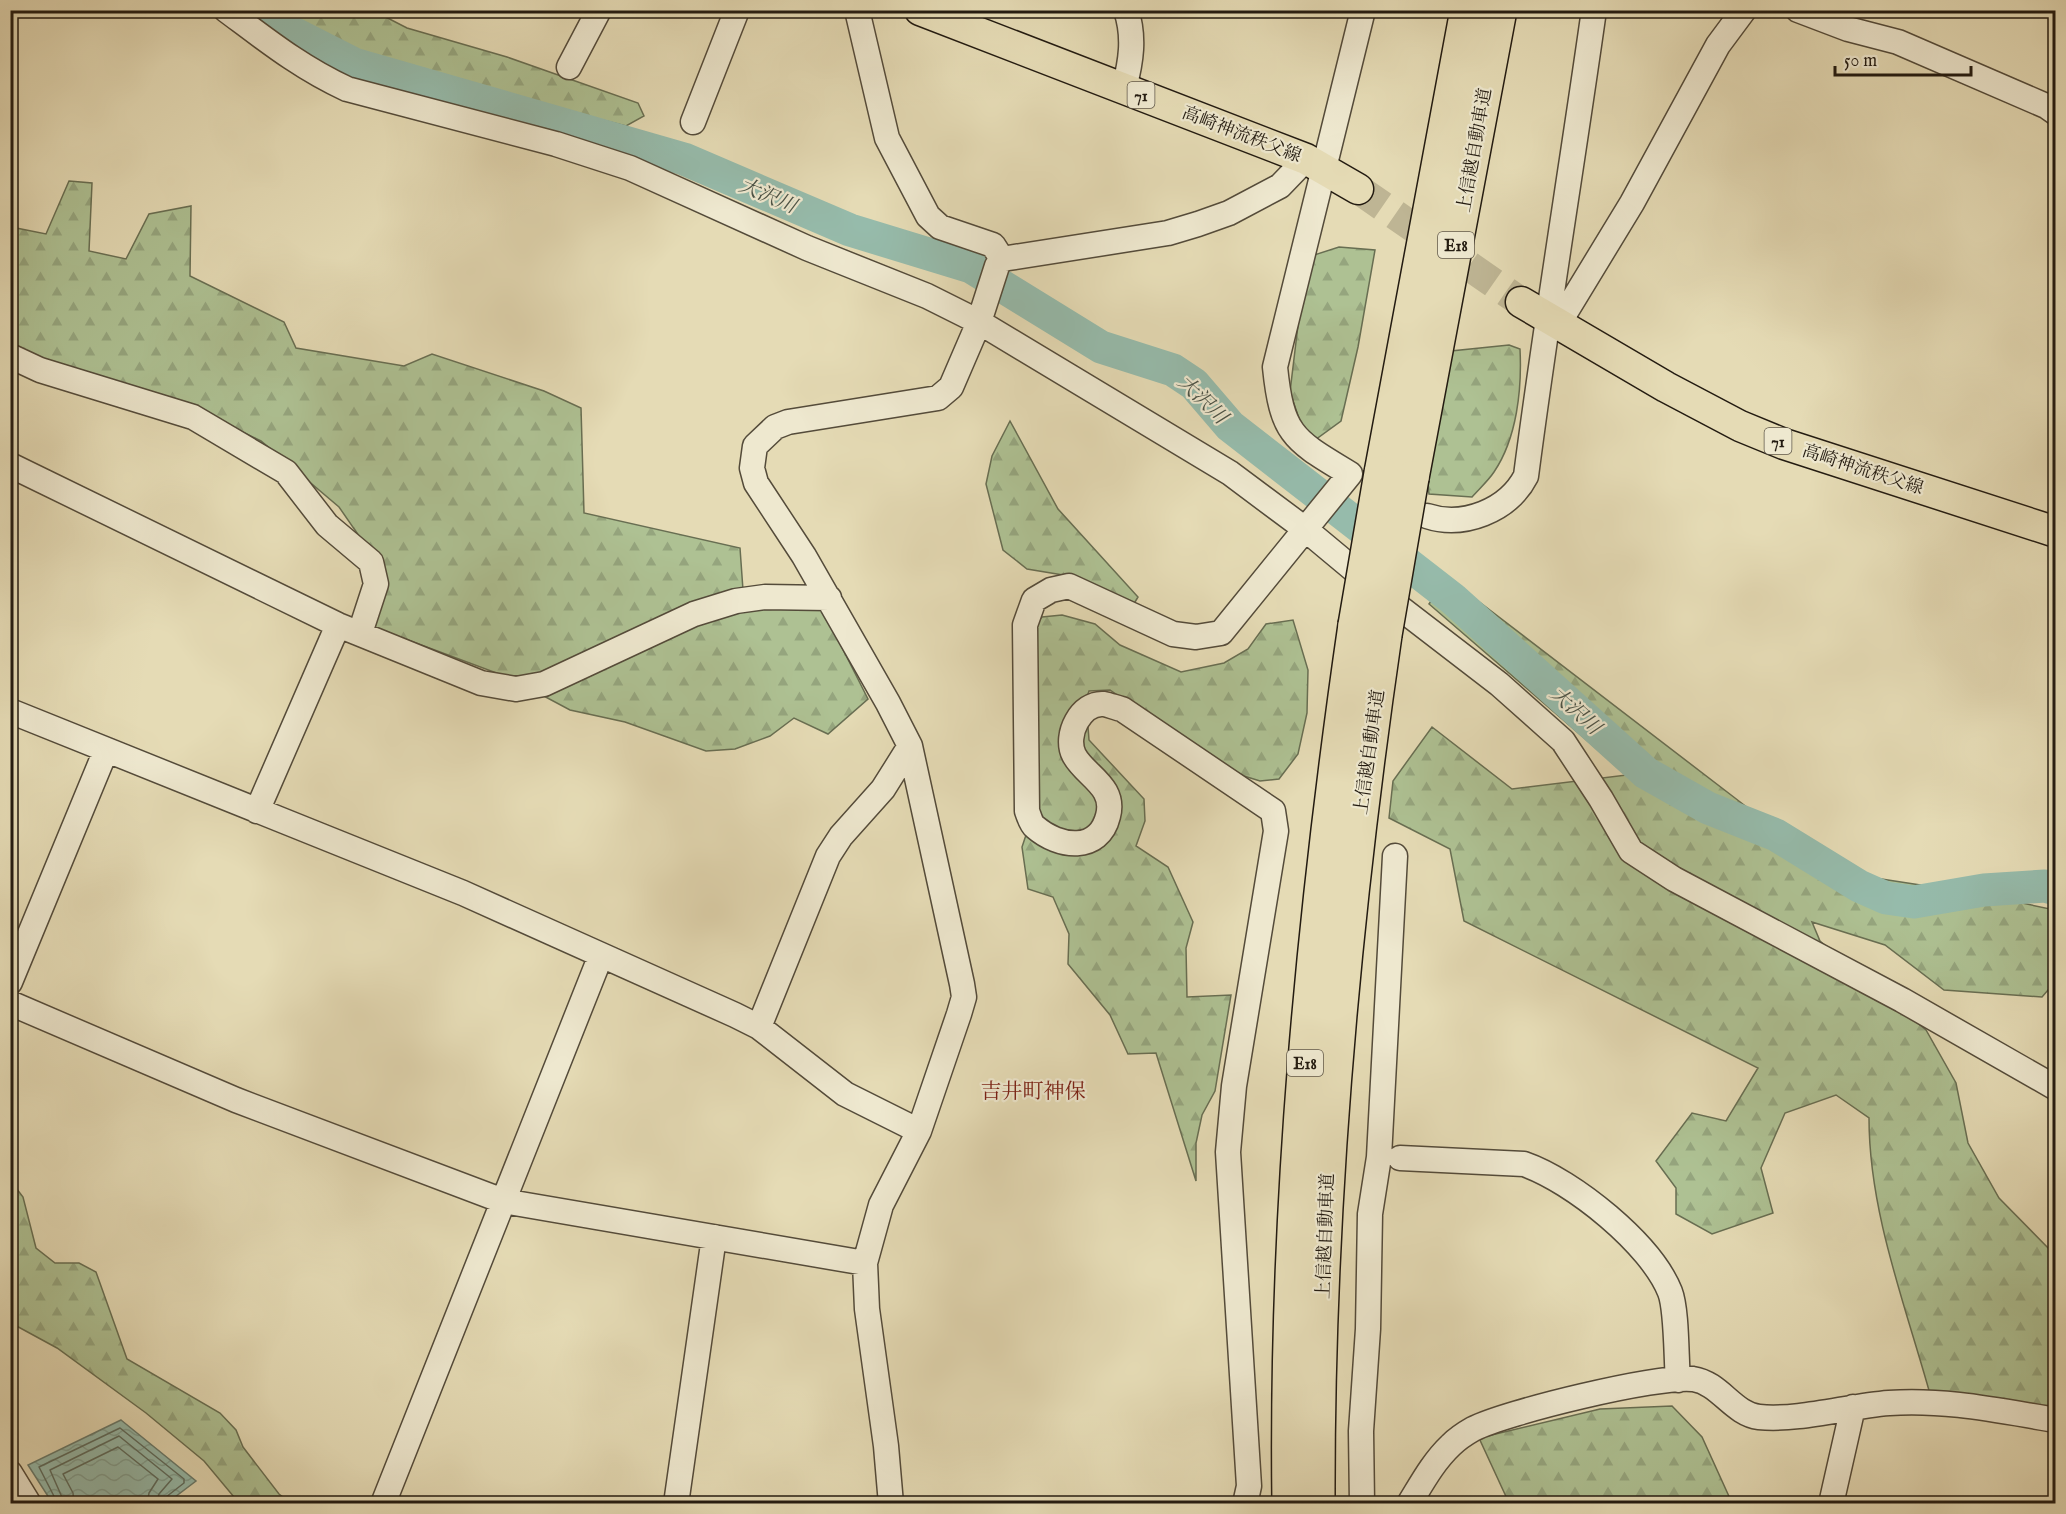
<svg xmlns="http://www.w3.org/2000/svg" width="2066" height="1514" viewBox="0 0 2066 1514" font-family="'IM FELL English','Noto Serif JP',serif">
<defs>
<pattern id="forest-firs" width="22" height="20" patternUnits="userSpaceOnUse" patternTransform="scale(1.5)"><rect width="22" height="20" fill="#aec193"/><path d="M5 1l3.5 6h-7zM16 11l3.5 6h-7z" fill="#95a57e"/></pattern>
<pattern id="water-waves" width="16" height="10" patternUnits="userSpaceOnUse" patternTransform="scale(1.5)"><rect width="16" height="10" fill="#96bbab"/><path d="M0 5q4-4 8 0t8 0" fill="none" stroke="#81a092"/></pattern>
</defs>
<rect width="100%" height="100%" fill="#e5dbb5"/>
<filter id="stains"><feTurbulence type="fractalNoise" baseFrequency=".00333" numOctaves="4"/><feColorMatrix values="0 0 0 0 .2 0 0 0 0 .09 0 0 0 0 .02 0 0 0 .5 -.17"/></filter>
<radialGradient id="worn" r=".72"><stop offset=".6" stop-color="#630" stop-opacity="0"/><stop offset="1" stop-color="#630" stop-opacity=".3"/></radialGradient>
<path fill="url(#forest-firs)" stroke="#686e52" stroke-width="1.5" d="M278,11H374L407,28L507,57L638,103L644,116L626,126L377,63L303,32Z
M69,181L92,183L89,251L126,259L149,214L191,206L190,276L284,322L296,348L404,366L432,354L544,391L581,408L584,513L740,548L743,590L821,606L868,699L828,734L794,718L770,736L735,749L706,751L625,722L570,710L510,678L373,627L386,575L339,507L261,441L179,401L48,362L11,345V227L46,234Z
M1339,247L1375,250L1358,347L1341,421L1308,445L1290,392L1299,317L1311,256Z
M1509,345L1520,349C1522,389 1517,438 1494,472C1488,481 1479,489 1472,497L1429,494L1426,470L1451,351Z
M1010,421L1058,509L1138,597L1132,607L1063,575L1027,569L1003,550L986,484L992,456Z
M1448,578L1748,808L1862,876L1979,894L2055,910V982L2042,997L1944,990L1885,945L1812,922L1820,941L1926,1030L1956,1083L1968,1143L1999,1198L2055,1255V1410L1930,1394C1905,1304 1869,1212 1869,1118L1836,1095L1785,1113L1761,1168L1773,1213L1712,1234L1676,1214V1188L1656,1161L1692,1113L1726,1121L1758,1068L1464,921L1450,849L1389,818L1393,781L1432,727L1512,789L1627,775L1429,604Z
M1062,615L1095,624L1120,645L1181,672L1224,663L1248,649L1266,624L1293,620L1308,670L1307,713L1298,754L1279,779L1260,781L1244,776L1199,752L1110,690L1089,691L1086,700L1089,740L1144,799L1145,821L1136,846L1168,867L1193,922L1186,948L1187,997L1231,995L1215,1091L1202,1115L1196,1143V1181L1156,1053L1128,1054L1110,1015L1068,964L1069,934L1053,897L1028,889L1022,847L1035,808L1030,630L1042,617Z
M10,1180L23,1197L36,1248L55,1263H79L96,1272L127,1359L220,1413L236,1430L243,1447L279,1494L291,1503H239L204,1461L146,1413L57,1348L11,1323Z
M1672,1406L1702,1437L1732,1503H1509L1479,1438L1600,1409Z"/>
<path fill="url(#water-waves)" stroke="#687b6d" stroke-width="1.5" d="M121,1420L196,1481L167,1503L56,1504L51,1501L28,1465Z"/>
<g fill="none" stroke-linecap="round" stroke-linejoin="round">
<path stroke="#5c6b5e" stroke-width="1.5" d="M58,1504L39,1467L120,1428L184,1479V1483L166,1497L164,1504
M65,1504L50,1470L119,1436L172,1479L159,1494L156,1504
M74,1504L73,1493L63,1474L118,1447L158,1479L149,1493L147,1504"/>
<path stroke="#96bbab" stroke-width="33" d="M267,10L289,31L354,64L684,159L850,230L971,267L1101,347L1173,370L1194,384L1230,426L1453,599L1646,773L1708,808L1776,835L1859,886L1886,898L1914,902L1984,890L2045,886L2056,889"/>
<path stroke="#beb594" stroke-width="30" stroke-dasharray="30 15" stroke-linecap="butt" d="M1358,189L1521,302"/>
<defs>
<path id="minor" d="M226,10C265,39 301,68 347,89L556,144L630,168L807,248L927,296L979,322L1230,473L1305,529L1395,604L1499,684L1563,741L1601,799L1631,851L1674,879L1902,1000L2056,1088
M857,10L887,138L928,216L940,227L993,245L1002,259
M1798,10L1848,29L1898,42L2046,106L2056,113
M569,67L599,10
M1124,88C1131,62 1135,37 1126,10
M693,122L737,10
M1559,323L1632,203L1718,45L1744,10
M10,356L40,370L193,417L286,472L327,525L371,562L376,584L360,633
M10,465L338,625L481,683L516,689L544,684L694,614L736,601L765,597L829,598
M1427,516C1463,528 1508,511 1526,476C1546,321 1572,166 1594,10
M10,711L463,893L735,1015L759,1027L845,1094L919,1131
M257,811L338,625
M10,982L106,750
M10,1003L236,1100L503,1201L865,1263
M759,1027L828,856L841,836L883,789L910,746
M1400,1158L1524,1164C1573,1181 1651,1244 1670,1292C1677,1310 1676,1358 1678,1380
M10,1473L29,1504
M383,1504L601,955
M676,1504L714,1237
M891,1504L886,1446L867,1309L865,1263L881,1205L919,1131L959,1014L964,997L962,984L910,746L888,703L804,556L756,483L752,468L755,446L775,427L788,422L938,398L951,387L979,322L997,266L1002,259L1168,233L1198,224L1229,213L1280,186L1306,159
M1245,1504L1249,1486L1228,1152L1234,1086L1276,831L1273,811L1122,709C1116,708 1110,705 1104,704C1081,702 1064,735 1074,755C1085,776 1116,786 1108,816C1099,853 1059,848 1035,827C1031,824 1029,816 1027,811L1025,625L1034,600L1051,590L1069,586L1173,634L1196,637L1221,633L1350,474C1294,440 1282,436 1275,367L1363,10
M1362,1504L1361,1431L1368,1329L1370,1214L1379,1157L1395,856
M1409,1504C1422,1483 1433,1462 1451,1445C1457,1439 1466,1433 1473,1429C1506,1412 1658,1375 1693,1379C1720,1383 1733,1414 1759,1417C1799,1421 1848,1406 1889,1403C1946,1399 2000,1411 2056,1420
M1831,1504L1853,1407"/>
<path id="major" d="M920,10L1306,159L1358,189
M1521,302L1666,387L1740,426L1784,444L2056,532"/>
<path id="highway" d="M1381,473L1467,10
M1412,478L1500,10
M1289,1504C1285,1210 1313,916 1355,625
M1318,1504C1317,1213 1343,922 1385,635"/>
</defs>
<use href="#minor" stroke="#544b3a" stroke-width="27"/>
<use href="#major" stroke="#231b11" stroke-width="33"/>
<use href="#highway" stroke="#231b11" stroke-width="36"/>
<use href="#minor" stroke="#eee8cf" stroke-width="24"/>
<use href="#major" stroke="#e5dbb5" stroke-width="30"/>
<use href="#highway" stroke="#e5dbb5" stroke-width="33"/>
<defs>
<path id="highway-bridge" d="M1355,625L1381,473
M1385,635L1412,478"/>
</defs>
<use href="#highway-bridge" stroke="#231b11" stroke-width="36" stroke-linecap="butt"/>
<use href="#highway-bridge" stroke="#e5dbb5" stroke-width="33"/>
</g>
<g text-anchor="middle" stroke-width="4.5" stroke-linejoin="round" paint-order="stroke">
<g fill="#eee8cf" stroke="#60584a" stroke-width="1.5">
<rect x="1127.5" y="82" width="27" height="26" rx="4.5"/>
<rect x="1438" y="232" width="36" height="26" rx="4.5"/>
<rect x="1764.5" y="428" width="27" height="26" rx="4.5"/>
<rect x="1287" y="1050" width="36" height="26" rx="4.5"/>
</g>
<g font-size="16" font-weight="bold" fill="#231b11">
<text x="1141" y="101">71</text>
<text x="1456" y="251">E18</text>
<text x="1778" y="447">71</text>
<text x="1305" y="1069">E18</text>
</g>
<g font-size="18" fill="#231b11" stroke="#eee8cf">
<text transform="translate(1242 134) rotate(21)" y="6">高崎神流秩父線</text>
<text transform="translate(1474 150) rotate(-80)" y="6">上信越自動車道</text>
<text transform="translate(1863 469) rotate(18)" y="6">高崎神流秩父線</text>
<text transform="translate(1369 752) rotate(-82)" y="6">上信越自動車道</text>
<text transform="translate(1325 1236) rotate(-88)" y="6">上信越自動車道</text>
</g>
<g font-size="20" font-style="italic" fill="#4b5347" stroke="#eee8cf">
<text transform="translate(768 195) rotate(23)" y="7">大沢川</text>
<text transform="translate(1203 399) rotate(44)" y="7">大沢川</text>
<text transform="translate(1576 710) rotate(42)" y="7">大沢川</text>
</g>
<g font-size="21" fill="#7a1f14" stroke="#eee8cf">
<text x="1033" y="1098">吉井町神保</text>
</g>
</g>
<rect width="2066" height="1514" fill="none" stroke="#e5dbb5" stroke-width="36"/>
<rect x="12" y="12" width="2042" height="1490" fill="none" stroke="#231b11" stroke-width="3"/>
<rect x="18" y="18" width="2030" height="1478" fill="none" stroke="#231b11" stroke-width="1.5"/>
<path d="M1835 66v9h136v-9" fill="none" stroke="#231b11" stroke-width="3"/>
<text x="1844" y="66" font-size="18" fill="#231b11" stroke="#eee8cf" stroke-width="4.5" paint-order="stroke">50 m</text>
<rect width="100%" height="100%" filter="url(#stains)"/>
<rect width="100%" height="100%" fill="url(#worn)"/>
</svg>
